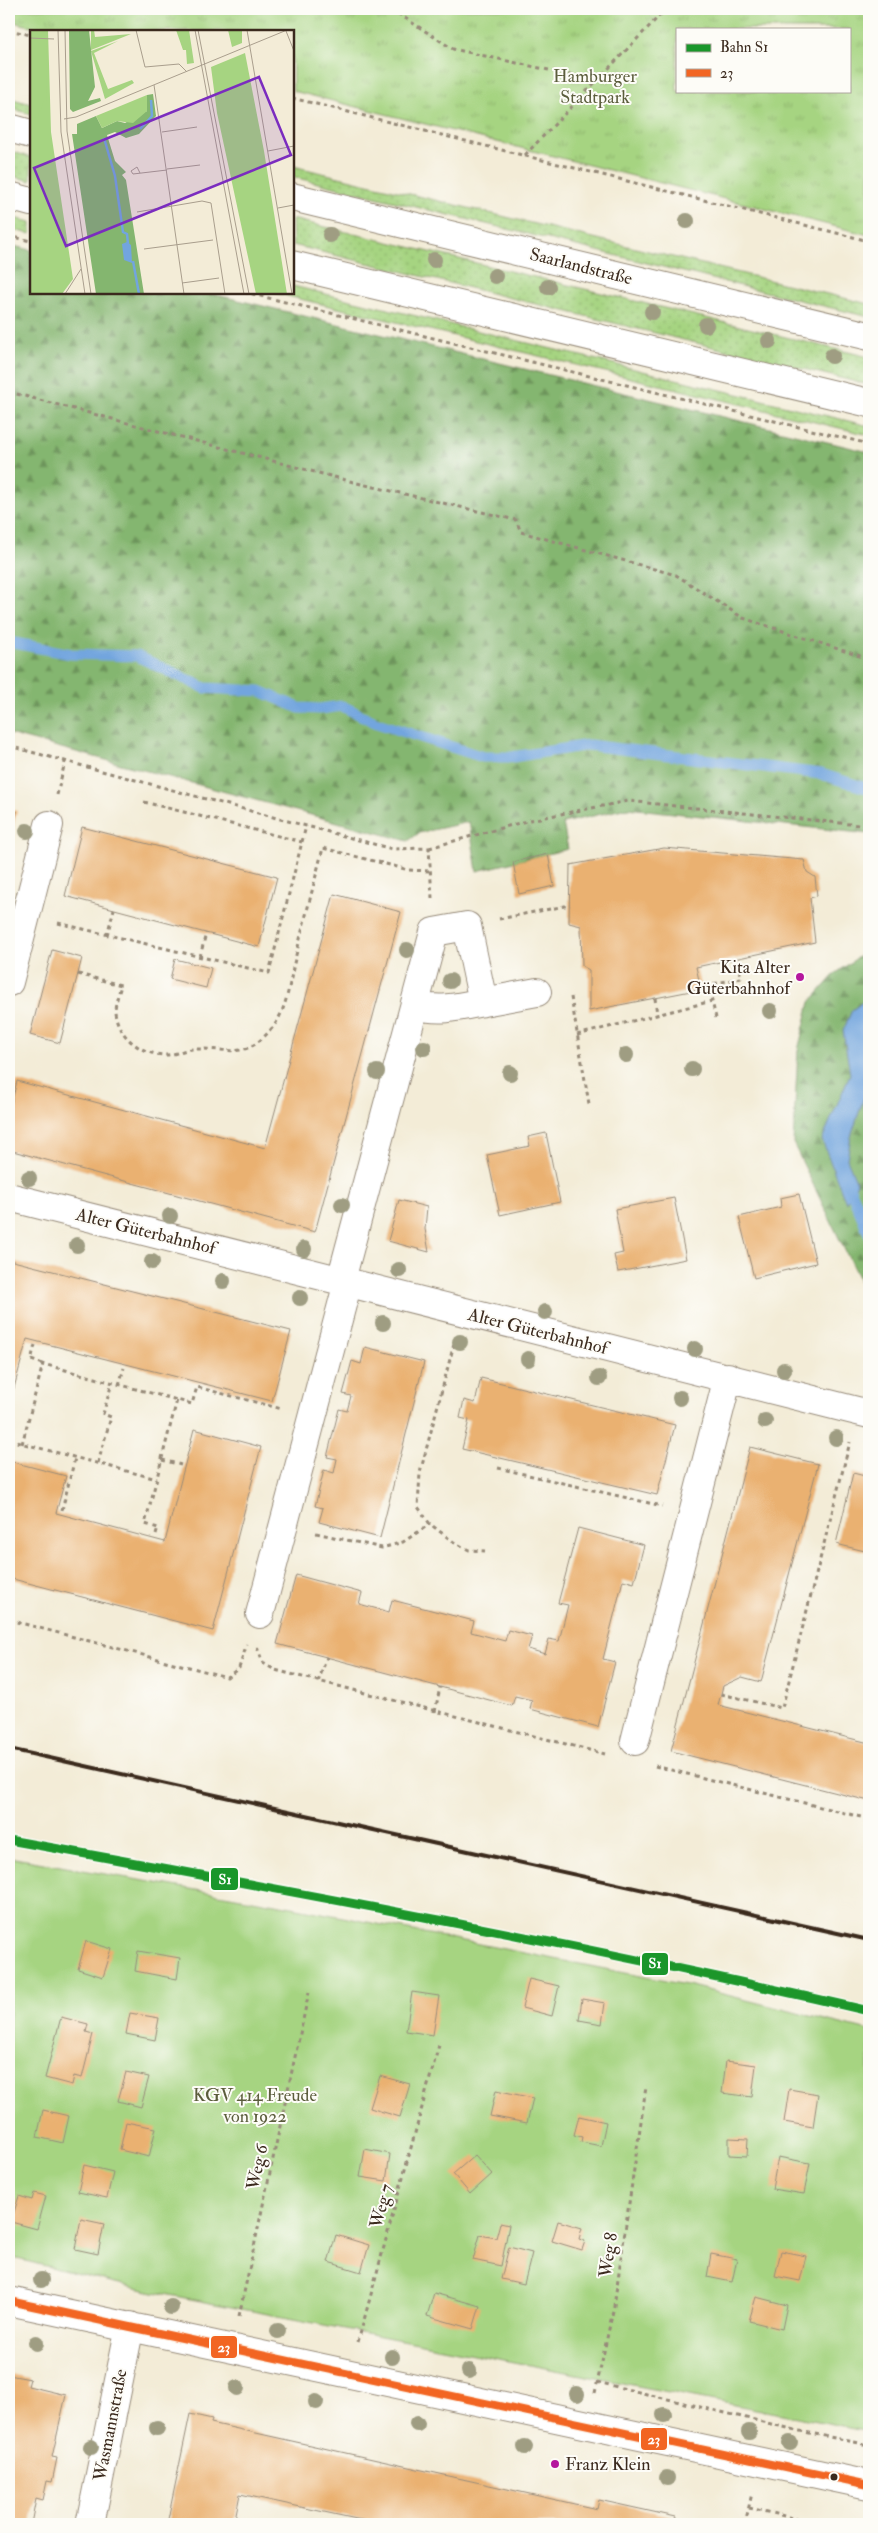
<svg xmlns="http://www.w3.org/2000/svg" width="878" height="2533" viewBox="0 0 878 2533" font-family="'IM FELL Double Pica',serif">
<defs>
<pattern id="grass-dots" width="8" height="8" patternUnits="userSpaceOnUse" patternTransform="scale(1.25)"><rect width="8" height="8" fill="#a6d481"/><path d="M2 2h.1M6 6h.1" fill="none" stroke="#90b66f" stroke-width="1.8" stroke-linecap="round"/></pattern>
<pattern id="forest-firs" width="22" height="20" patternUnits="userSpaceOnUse" patternTransform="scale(1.25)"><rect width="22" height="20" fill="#84b66f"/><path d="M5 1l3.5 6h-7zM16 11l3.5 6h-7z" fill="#6d945b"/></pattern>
<pattern id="park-tufts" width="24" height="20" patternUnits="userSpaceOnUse" patternTransform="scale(1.25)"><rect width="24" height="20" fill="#a6d481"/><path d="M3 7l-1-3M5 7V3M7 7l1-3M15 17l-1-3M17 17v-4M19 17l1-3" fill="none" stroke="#90b66f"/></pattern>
</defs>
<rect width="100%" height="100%" fill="#fdfcf7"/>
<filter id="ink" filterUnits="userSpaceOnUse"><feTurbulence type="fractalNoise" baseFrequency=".02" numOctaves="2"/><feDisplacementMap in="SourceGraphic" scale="10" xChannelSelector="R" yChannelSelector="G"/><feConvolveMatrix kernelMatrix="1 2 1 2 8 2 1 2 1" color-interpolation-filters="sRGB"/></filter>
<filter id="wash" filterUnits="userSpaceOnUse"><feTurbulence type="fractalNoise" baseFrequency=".0096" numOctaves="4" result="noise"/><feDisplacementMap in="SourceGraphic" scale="20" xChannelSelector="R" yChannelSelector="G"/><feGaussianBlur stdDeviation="1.12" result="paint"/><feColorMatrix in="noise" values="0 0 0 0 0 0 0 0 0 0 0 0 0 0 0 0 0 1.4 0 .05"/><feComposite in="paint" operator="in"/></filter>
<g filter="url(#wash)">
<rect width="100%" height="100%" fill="#f3ecd7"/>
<path fill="url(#grass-dots)" stroke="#707f50" d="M9,98L31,104V114L9,108Z
M9,151L31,157V181L9,175Z
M293,166L869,304V317L293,177Z
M9,217L31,222V234L9,229Z
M292,219L869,357V385L293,245Z
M293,286L869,426V435L275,293L292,292Z"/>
<path fill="url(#forest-firs)" stroke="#607046" d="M9,245L31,250V292L209,293L869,452V834L627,808L563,823L568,849L477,871L469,822L419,833L408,841L9,734Z
M869,949V1300L793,1143L798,1050L810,1002L835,974Z"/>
<path fill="url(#park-tufts)" stroke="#707f50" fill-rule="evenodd" d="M9,9H869V235L293,91L292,31H51L9,21ZM677,29H849V91H677Z"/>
<path fill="#a6d481" stroke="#707f50" d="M9,1857L292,1907L691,1986L869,2031V2431L144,2290L9,2257Z"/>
<path fill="#72a5de" stroke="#56687e" d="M869,997V1082L851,1137L847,1159L857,1183L846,1203L822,1140L850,1074L843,1031L852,1010Z"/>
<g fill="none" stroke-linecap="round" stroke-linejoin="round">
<path stroke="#72a5de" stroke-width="11" d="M9,642L71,654L137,656L205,688L260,691L299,708L320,709L342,706L377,723L483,757H512L589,745L821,774L869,789
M846,1179L869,1233"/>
</g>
<g id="blocks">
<path fill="#eab171" d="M9,809L17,811L9,842Z
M82,827L277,877L259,947L65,896Z
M664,848L804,860L807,872L815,877L817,896L810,898L815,942L696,967L701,989L589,1011V970L582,966L581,926L569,923L570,865Z
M548,854L554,886L519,894L513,862Z
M334,894L401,912L315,1232L9,1150V1113L17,1081L265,1148Z
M52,950L82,958L60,1043L30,1035Z
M175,959L211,968L206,988L170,979Z
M546,1133L560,1202L500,1215L487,1155L530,1146L528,1137Z
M799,1194L816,1263L754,1278L739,1217L781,1207L780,1198Z
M674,1198L686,1259L618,1272L614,1255L623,1253L615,1209Z
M399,1200L427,1207L425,1229L429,1252L388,1241Z
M9,1260L291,1331L272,1401L27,1339L9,1407Z
M365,1347L424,1362L380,1538L319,1522L323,1508L315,1506L324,1470L334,1473L337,1459L327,1457L339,1409L347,1411L351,1396L343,1394L352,1361L361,1364Z
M481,1378L675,1425L657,1495L462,1449L469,1420L460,1418L464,1400L475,1403Z
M194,1429L261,1447L213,1631L9,1578V1461L66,1476L56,1513L165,1542Z
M750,1447L818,1464L761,1682L742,1677L723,1686L718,1705L869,1743V1801L671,1751Z
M853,1473L869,1477V1552L836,1544Z
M578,1528L644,1545L634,1583L623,1580L603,1659L615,1662L598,1727L530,1709L532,1700L515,1696L512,1706L277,1644L296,1575L362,1593L359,1604L389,1612L392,1600L474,1621L471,1632L505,1641L508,1630L532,1636L528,1649L545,1654L549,1639L559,1641L568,1605L558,1603Z
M86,1941L112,1949L103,1977L78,1969Z
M138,1951L180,1958L177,1979L135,1971Z
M529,1979L559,1986L552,2016L522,2008Z
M412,1992L439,1996L433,2035L406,2031Z
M582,1999L605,2003L602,2024L579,2020Z
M130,2013L159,2018L155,2040L126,2034Z
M61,2017L88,2024L86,2032L93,2034L82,2078L74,2076L72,2085L45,2078Z
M726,2061L756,2065L752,2097L722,2093Z
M126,2072L149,2077L141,2107L118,2101Z
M380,2076L410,2084L400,2117L370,2108Z
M789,2089L818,2094L813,2127L784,2122Z
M496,2090L533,2098L527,2123L490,2116Z
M43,2110L69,2116L63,2143L37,2137Z
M579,2116L606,2122L601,2146L581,2142L582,2137L574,2135Z
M126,2122L156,2128L149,2157L120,2150Z
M729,2138L748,2139L747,2156L729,2155Z
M365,2149L390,2154L386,2181L360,2177Z
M475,2155L492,2174L470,2194L453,2174Z
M778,2157L810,2163L804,2194L772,2189Z
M84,2165L113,2172L107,2198L78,2192Z
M34,2193L46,2196L37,2229L11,2222L19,2196L32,2200Z
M81,2219L104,2224L98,2254L75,2249Z
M558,2221L582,2228L579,2239L585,2241L582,2250L552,2241Z
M500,2223L509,2225L501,2266L473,2260L480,2235L496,2238Z
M336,2235L369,2245L361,2272L328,2262Z
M509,2247L532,2253L524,2284L501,2279Z
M781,2251L806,2256L800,2281L775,2276Z
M711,2254L737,2259L732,2282L707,2277Z
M434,2293L480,2306L473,2329L427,2316Z
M756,2297L787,2305L782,2329L749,2321Z
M9,2375L30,2379L28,2386L66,2395L52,2457L57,2458L52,2482L47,2481L43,2500L36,2498L31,2524H9Z
M190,2414L212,2419L211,2423L597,2509L599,2500L676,2517L674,2524H380L240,2494L234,2524H167Z"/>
</g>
</g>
<g filter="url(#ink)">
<use href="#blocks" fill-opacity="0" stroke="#978b7a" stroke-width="1"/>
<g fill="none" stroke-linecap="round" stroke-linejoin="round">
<defs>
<path id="minor" d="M9,982L49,825
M483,1002L537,992
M9,1197L869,1414
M341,1280L434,932L467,926L483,1002C459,1007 439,1012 415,1005
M260,1614L348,1282
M635,1741L728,1377
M9,2301L869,2485
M90,2524L130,2326"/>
<path id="major" d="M9,128L31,134
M9,196L31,202
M292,197L869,336
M292,265L869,403"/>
</defs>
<use href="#minor" stroke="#978b7a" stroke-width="30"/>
<use href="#major" stroke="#978b7a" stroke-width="30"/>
<path stroke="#978b7a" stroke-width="3" stroke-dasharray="4 4" stroke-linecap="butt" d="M391,9L453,49L599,81
M9,30L31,35
M292,98L869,241
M525,155L666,9
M9,236L31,241
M244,292L869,444
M9,392L357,483L516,520L521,532L676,575L743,618L869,659
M9,746L392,849L429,848L432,898
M57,795L65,762
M144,802L302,842
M429,848L530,820L628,801L869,826
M499,919L570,905
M58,923L269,973L306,826
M107,935L114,909
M200,957L206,933
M78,974L121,985C119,993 115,1003 115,1011C117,1037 143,1056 168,1055C177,1054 185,1049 194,1049C232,1048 245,1061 273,1027C288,1008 290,978 296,955C305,919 314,883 323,848L409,870L430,871
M571,997L589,1104
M655,998L657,1015
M716,1018L708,985L741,978L737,958
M577,1035L712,1001
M454,1344L420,1473L418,1507L430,1524L455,1543L469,1550L485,1551
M35,1345L31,1360L43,1364
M119,1385L124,1368
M9,1440L157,1479
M22,1444L43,1364L192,1404L197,1387L282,1409
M162,1460L181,1465
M98,1463L111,1417L103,1414L112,1383
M498,1468L662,1506
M62,1510L75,1458
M316,1533L382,1548L403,1542L430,1524
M156,1535L158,1528L145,1524L177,1400
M9,1620L227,1677L239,1668L247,1644
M257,1647L263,1663L275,1670L605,1754
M318,1682L327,1657
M721,1694L782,1708L850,1442
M435,1712L440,1687
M655,1766L869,1819
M239,2316L309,1992
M358,2342L439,2045
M597,2382L800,2431L869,2445
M595,2393L614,2306L646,2087
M749,2508L820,2524
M745,2524L752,2493
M796,2524L797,2519"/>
<use href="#minor" stroke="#fff" stroke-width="28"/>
<use href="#major" stroke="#fff" stroke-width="28"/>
<path stroke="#3b2a1e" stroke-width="4" d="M9,1749L869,1940"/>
<defs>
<path id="bus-1" d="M9,2301L869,2485"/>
</defs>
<use href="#bus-1" stroke="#fdfcf7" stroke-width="11"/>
<use href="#bus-1" stroke="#f26522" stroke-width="8"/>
<defs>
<path id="rail-1" d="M9,1840C297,1892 585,1945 869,2011"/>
</defs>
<use href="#rail-1" stroke="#fdfcf7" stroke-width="12"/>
<use href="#rail-1" stroke="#1a962b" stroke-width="9"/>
</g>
<g fill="#9f9d82">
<circle cx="687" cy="221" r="8"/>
<circle cx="330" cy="235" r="8"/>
<circle cx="434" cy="260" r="8"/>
<circle cx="495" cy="276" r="8"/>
<circle cx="548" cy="287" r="8"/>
<circle cx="652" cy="312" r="8"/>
<circle cx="706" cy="325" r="8"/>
<circle cx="769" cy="341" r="8"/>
<circle cx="832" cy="356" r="8"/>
<circle cx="27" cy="831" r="8"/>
<circle cx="407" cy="950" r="8"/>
<circle cx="450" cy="981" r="8"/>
<circle cx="770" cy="1011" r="8"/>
<circle cx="424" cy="1048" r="8"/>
<circle cx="626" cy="1055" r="8"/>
<circle cx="692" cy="1069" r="8"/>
<circle cx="377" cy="1072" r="8"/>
<circle cx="510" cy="1073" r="8"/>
<circle cx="29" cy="1178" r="8"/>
<circle cx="342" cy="1205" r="8"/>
<circle cx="170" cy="1216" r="8"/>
<circle cx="77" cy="1245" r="8"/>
<circle cx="304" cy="1249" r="8"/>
<circle cx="152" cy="1262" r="8"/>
<circle cx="399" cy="1270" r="8"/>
<circle cx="223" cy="1281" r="8"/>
<circle cx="300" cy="1298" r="8"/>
<circle cx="545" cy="1312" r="8"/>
<circle cx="383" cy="1323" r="8"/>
<circle cx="460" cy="1342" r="8"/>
<circle cx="695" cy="1349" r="8"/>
<circle cx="528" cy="1359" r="8"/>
<circle cx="784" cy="1370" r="8"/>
<circle cx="599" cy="1378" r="8"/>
<circle cx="680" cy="1398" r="8"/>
<circle cx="765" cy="1421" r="8"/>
<circle cx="836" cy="1438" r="8"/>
<circle cx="41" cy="2280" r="8"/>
<circle cx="171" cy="2307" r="8"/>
<circle cx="278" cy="2331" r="8"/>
<circle cx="36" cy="2343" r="8"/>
<circle cx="392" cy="2357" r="8"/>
<circle cx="469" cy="2371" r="8"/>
<circle cx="237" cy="2388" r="8"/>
<circle cx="577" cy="2394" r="8"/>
<circle cx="316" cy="2402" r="8"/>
<circle cx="664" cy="2415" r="8"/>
<circle cx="417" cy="2424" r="8"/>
<circle cx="157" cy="2428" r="8"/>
<circle cx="749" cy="2432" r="8"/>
<circle cx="790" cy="2443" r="8"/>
<circle cx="91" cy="2447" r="8"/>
<circle cx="525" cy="2447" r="8"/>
<circle cx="667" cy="2478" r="8"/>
</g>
</g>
<g fill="#b5179e" stroke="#fdfcf7" stroke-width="2">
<circle cx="800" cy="977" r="5"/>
<circle cx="555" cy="2464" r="5"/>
</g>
<circle fill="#3b2a1e" stroke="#fdfcf7" stroke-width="2" cx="834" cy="2477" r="4.5"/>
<g text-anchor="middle" stroke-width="4" stroke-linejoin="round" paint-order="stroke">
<g font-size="18" fill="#5b5d3c" stroke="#fdfcf7">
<text x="595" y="82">Hamburger<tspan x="595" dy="21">Stadtpark</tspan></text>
<text x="255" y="2101">KGV 414 Freude<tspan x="255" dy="21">von 1922</tspan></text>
</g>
<g font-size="18" fill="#3b2a1e" stroke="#fdfcf7">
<text transform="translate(581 266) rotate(14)" y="6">Saarlandstraße</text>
<text transform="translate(146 1231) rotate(14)" y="6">Alter Güterbahnhof</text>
<text transform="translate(538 1331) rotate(14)" y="6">Alter Güterbahnhof</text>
<text transform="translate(257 2167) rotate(-78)" y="6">Weg 6</text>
<text transform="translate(381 2206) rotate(-75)" y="6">Weg 7</text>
<text transform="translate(608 2255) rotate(-82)" y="6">Weg 8</text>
<text transform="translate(110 2425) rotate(-79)" y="6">Wasmannstraße</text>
</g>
<g font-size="18" fill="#3b2a1e" stroke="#fdfcf7" text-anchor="end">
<text x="790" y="973">Kita Alter<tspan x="790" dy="21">Güterbahnhof</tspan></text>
<text x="565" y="2470" text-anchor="start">Franz Klein</text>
</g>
</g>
<g transform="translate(30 30)">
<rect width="264" height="264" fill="#f3ecd7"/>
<path d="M61,0H64L65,7L101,4L61,20ZM146,0H159L164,33L157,34L156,20H153ZM88,11L64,23L78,59L102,50L104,53L75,69L61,21Z" fill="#a6d481"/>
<path d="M39,0H59L65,57L58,71L70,68L71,71L43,82L40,79ZM123,64L126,86L109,104L96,108L85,102L77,105L85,131L96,142L92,145L96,150L114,264H66L42,104H47V94L66,86L72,98L87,91L95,93L117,81V65Z" fill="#84b66f"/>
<path d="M0,0H18L21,102L43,249L32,264H0ZM117,65V81L103,93L87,91L72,98L66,86Z" fill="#a6d481"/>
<path d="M0,0H6L9,7L16,8L17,71H14L7,88L0,87ZM198,0H212V13L202,17ZM215,23L234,121L257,264H226L187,83L181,37Z" fill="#a6d481"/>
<path d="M97,212L101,215L102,233L94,230L92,214Z" fill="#72a5de"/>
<path fill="none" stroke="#72a5de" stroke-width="2.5" d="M110,99L122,86L121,70M74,108L85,146L93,202L97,204L98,214M103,231L109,264"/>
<path fill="none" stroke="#a99e8d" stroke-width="1" d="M28,0L31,102L55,264M35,0L37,101L61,264M106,0L115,37L149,34L157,42M165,0L214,264M168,0L219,264M217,0L262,264M256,1L264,21M0,8L24,9M124,55L154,264M34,89L46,87L257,0M132,102L167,97M238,121L264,116M137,139L170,135M110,143L107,137L101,141L103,144L137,140M248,178L264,175M107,182L172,171L181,173L195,264M114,219L183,210M152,253L189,248M35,264L51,239"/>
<path fill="#7b2cbf" fill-opacity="0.15" stroke="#7b2cbf" stroke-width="2.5" d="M229,47L261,125L36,216L4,138Z"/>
<rect width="264" height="264" fill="none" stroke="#3b2a1e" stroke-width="2.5"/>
</g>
<g stroke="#fdfcf7" stroke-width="2">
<rect x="210" y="1867" width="29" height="24" rx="5" fill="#1a962b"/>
<rect x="641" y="1952" width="28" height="24" rx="5" fill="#1a962b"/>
<rect x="210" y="2335" width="28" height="24" rx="5" fill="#f26522"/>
<rect x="640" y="2427" width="28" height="24" rx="5" fill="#f26522"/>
</g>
<g font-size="14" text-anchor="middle" font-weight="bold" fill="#fff">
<text x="225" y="1884">S1</text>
<text x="655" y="1968">S1</text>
<text x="224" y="2352">23</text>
<text x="654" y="2444">23</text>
</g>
<rect width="878" height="2533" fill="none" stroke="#fdfcf7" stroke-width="30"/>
<rect x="676" y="28" width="175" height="65" fill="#fdfcf7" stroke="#afa8a0"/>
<rect x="686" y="44" width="25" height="8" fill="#1a962b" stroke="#afa8a0"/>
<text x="720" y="52" font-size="15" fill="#3b2a1e">Bahn S1</text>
<rect x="686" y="69" width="25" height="8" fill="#f26522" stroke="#afa8a0"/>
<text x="720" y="78" font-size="15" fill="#3b2a1e">23</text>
</svg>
